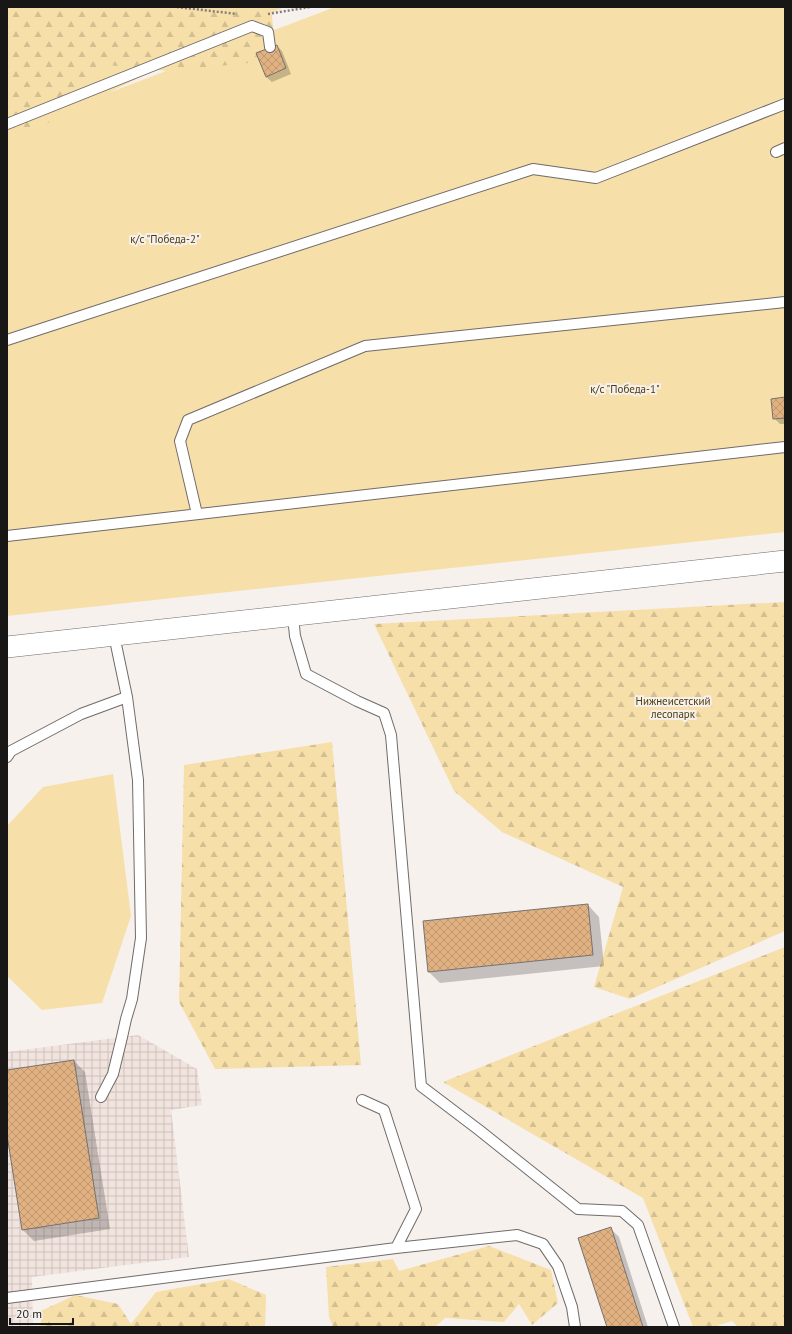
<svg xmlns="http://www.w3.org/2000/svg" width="792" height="1334" viewBox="0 0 792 1334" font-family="'PT Sans',sans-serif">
<defs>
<pattern id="industrial-grid" width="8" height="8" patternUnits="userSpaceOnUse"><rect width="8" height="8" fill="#f1e3dd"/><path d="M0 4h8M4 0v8" fill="none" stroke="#cec2bd"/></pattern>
<pattern id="forest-firs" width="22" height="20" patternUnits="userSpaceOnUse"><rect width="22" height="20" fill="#f7dfa9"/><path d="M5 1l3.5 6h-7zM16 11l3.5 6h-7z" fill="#d3bf91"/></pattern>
<pattern id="building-cross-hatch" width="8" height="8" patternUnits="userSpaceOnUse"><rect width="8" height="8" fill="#e1b182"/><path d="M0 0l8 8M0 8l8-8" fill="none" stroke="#c09870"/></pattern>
</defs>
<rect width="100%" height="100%" fill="#f7f1ee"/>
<path fill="url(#industrial-grid)" d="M138,1035L197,1069L202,1105L171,1110L189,1257L32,1277L33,1327H7V1052Z"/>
<path fill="#f7dfa9" d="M7,7H284L108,93L335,7H785V532L7,616Z
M113,774L131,916L102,1003L42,1010L7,976V826L43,787Z"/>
<path fill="url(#forest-firs)" d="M7,7H271L274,36L270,61L168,71L108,65L40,131L7,129Z
M785,602V931L630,999L594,987L623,887L502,832L454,791L374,624Z
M332,742L361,1065L215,1069L179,1002L184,765Z
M785,947V1327H738L732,1321L719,1325L717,1327H693L643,1198L443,1082Z
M489,1246L551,1270L558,1303L532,1325L519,1304L504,1322L445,1318L435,1327H333L329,1317L326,1267L393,1259L399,1271Z
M229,1279L266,1295L265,1327H41V1311L75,1295L118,1304L131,1324L156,1292Z"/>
<path fill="#0003" d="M277,46L282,51L291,74L272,82L266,77Z
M785,398V424H780L774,418Z
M588,905L599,917L604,966L440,983L429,972Z
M74,1061L85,1072L110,1229L34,1241L23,1230L7,1129V1071Z
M611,1229L619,1237L648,1327H608Z"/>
<path fill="url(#building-cross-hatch)" stroke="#76726f" d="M277,45L286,68L266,77L256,53Z
M785,397V418L773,419L771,399Z
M588,904L593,955L428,972L423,921Z
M74,1060L99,1218L22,1230L7,1135V1070Z
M611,1227L643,1327H607L578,1238Z"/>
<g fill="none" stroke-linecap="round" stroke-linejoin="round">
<defs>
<path id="lane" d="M7,124L252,26L268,32L270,47
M776,152L785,148
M7,340L533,169L596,178L785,104
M197,514L180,441L188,420L365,346L785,302
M7,536L785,447
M293,616L295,636L306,674L357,701L384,713L391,735L421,1086L479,1130L578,1209L622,1211L638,1225L674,1327
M7,757L11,751L81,714L127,697L114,635
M101,1097L113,1074L122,1037L126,1019L132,999L141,938L138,780L127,697
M396,1248L517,1235L543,1244L558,1266L572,1307L575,1327
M7,1298L396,1248L416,1209L384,1110L362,1100"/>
<path id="street" d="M7,647L785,561"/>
</defs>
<use href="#lane" stroke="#706b69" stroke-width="12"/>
<use href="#street" stroke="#706b69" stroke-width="22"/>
<path stroke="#837f7d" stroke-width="2.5" stroke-dasharray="2 2" stroke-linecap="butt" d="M177,7L237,14
M268,14L310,7"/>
<use href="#lane" stroke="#fff" stroke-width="10"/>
<use href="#street" stroke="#fff" stroke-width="21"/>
</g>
<g text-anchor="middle" stroke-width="4" stroke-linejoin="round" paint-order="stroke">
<g font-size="11" fill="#4c3a08" stroke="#f7f1ee">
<text x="165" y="243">к/с "Победа-2"</text>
<text x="625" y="393">к/с "Победа-1"</text>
<text x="673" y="705">Нижнеисетский<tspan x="673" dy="13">лесопарк</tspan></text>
</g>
</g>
<rect width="792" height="1334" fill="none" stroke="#191716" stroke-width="16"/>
<path d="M10 1318v6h63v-6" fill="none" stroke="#191716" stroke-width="2"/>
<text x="16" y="1318" font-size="12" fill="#191716" stroke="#f7f1ee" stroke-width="3" paint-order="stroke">20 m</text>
</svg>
